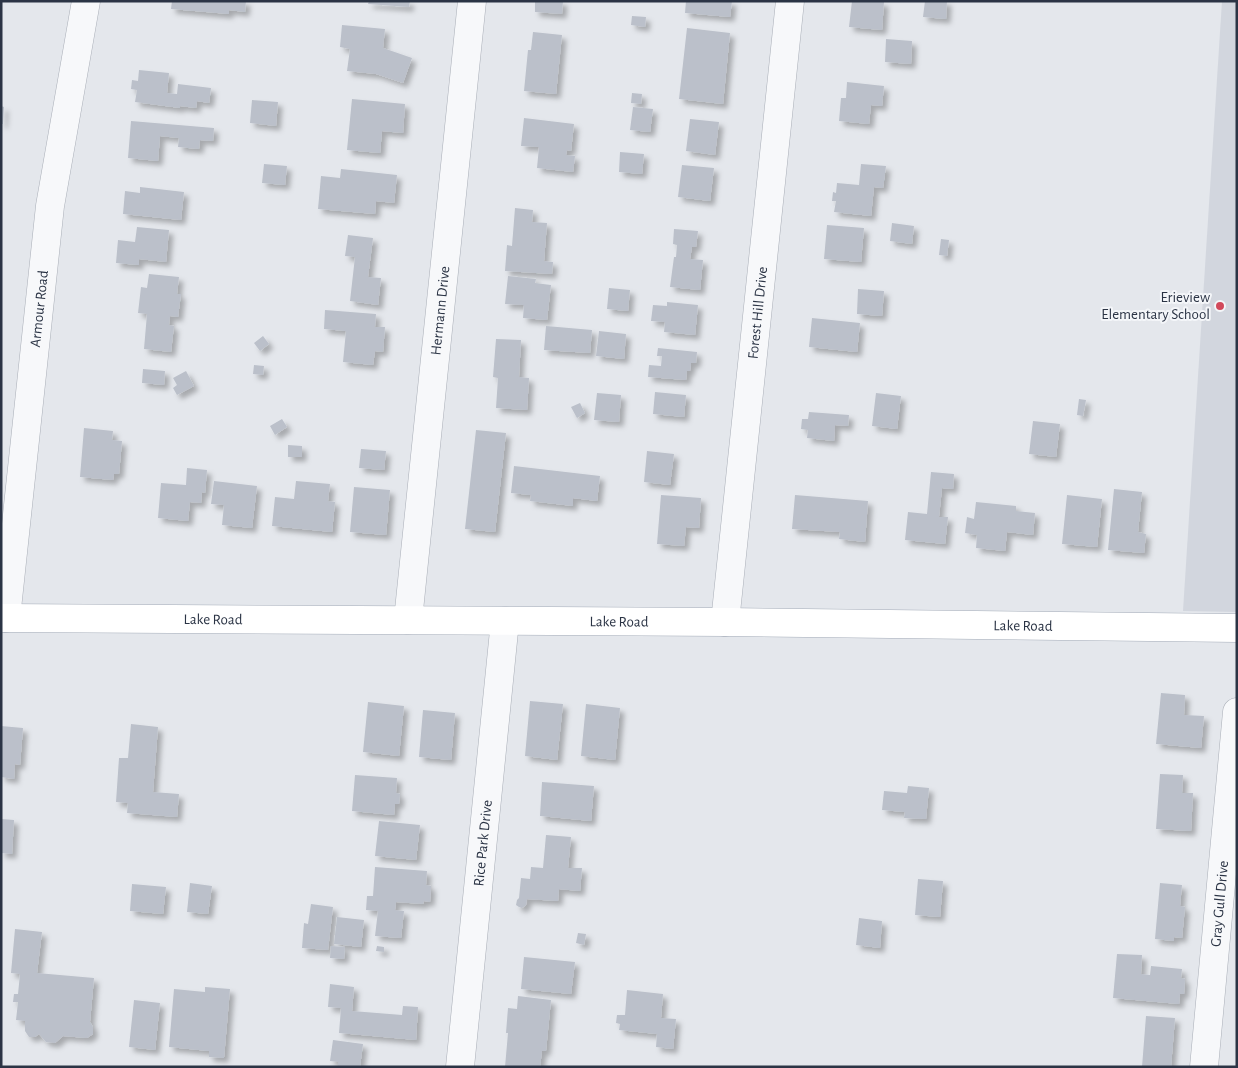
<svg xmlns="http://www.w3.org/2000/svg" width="1238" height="1068" viewBox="0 0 1238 1068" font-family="'Alegreya Sans',sans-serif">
<defs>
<filter id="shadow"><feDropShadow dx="4.5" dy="4.5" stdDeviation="2.5" flood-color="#0004"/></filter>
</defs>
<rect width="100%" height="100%" fill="#e4e7ec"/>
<path fill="#d2d6de" d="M1222,1H1237V612L1183,611Z"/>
<path fill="#bbc0ca" filter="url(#shadow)" d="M172,1H246L245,12L229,10V14L171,9Z
M369,1H410L409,7L368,4Z
M535,1H563L562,14L535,12Z
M686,1H732L730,17L685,13Z
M852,1L884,2L882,30L849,27Z
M925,1H947L946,19L923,17Z
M632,16L646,17L645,27L631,25Z
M342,25L385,29L383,48L412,58L403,83L376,74L347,71L350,49L340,47Z
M687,28L730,33L723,104L679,99Z
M533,32L562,35L556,94L524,91L528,50H531Z
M886,39L912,41L911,64L885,62Z
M139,70L169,73L167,93L177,94L178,84L211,88L209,103L197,101L196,108L180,106V108L135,102L137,90L131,89L132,80L138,81Z
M847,82L884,86L882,106L871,105L869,124L839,121L841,98H846Z
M632,93L642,94L641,104L631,103Z
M352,99L405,104L403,133L382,131L380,153L347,150Z
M252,100L278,102L276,126L250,123Z
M1,106L4,107L3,124H1Z
M633,107L653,109L650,132L630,130Z
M524,118L574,124L571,151L567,150L566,155L575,156L573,172L537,168L539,147L521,146Z
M690,119L719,122L715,155L686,151Z
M131,121L214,128L213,141L200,140L199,149L178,147L179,138L160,136L158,161L128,158Z
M620,152L644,154L642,174L619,172Z
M264,164L287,166L285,185L262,183Z
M861,164L886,166L883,188L874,187L871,216L834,212L836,201H832L833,192L836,193L837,183L859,185Z
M682,165L714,168L710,201L678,197Z
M341,169L397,175L394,203L376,201L375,214L318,209L321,176L340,178Z
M140,187L184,192L181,220L123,214L125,191L140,193Z
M515,208L533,210L532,222L547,223L544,261L553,262L552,274L505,271L507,245L512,246Z
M892,223L914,226L912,244L890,241Z
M827,225L864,228L861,262L824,259Z
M137,227L169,230L166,262L139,259V265L116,263L118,240L135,242Z
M674,229L698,231L696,247H692L690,259L703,260L700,290L670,287L674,257H676L677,245L673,244Z
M348,235L373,238L368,277L381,278L378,305L350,301L355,257L345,256Z
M941,239L949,240L947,256L939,255Z
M149,274L179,277L177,294H181L178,317L170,316L169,325L174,326L171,352L144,349L147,314L138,313L141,287L147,288Z
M508,276L536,279L535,283L551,285L547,320L523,318L524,305L505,304Z
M609,288L630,290L628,311L607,309Z
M858,289L884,291L882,316L857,314Z
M667,302L698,305L695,335L664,332L665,322L651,321L653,305L667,306Z
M325,310L376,314L375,327H385L383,352L375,351L373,365L343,362L346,331L324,329Z
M812,318L860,323L857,352L809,347Z
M546,326L592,330L590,353L544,350Z
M599,331L626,334L624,359L596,356Z
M263,336L269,344L260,351L254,343Z
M496,339L521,340L519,377L529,378L527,410L496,408L498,378L493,377Z
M658,348L697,352L696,363H691L690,371H687L686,380L648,377L649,365L661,366L662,356H657Z
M254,365L264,366L263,375L253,374Z
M143,369L165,371L164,385L142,383Z
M186,371L194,386L177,395L173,388L177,385L173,378Z
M655,392L686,395L684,417L653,414Z
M597,393L621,395L619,422L594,420Z
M876,393L901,396L897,429L872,426Z
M1079,399L1086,400L1083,416L1077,415Z
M580,403L585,413L577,418L571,407Z
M809,412L849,415L848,426L835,425L834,441L807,438L808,430L801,429L802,419H808Z
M282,419L287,427L275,435L270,426Z
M1033,421L1060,424L1056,457L1029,454Z
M84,428L113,431L112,440L122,441L119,474H114L113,480L80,477Z
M476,430L506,433L495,532L465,529Z
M288,445L302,446V457H288Z
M361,449L386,451L384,470L359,468Z
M647,451L674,454L670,485L644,482Z
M514,466L600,476L597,501L573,498V506L530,501L531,495L511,493Z
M187,468L207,470L205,493L202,492L201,503L190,502L188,521L158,518L161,483L186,485Z
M931,472L954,474L953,489L942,488L939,517H948L945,544L905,540L908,512L927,514Z
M214,481L257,486L252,528L222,525L224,505L211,504Z
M296,481L330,484L328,501L335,502L332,532L272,526L275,497L294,499Z
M354,487L390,490L386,535L350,532Z
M1114,489L1142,492L1138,532L1146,534L1144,553L1108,550Z
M661,495L701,498L699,528L686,527L684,546L657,544Z
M795,495L868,501L865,542L839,539L840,532L792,529Z
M1067,495L1102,499L1097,547L1062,544Z
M976,502L1016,506V511L1035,513L1033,535L1007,532L1005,551L976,548L977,535L965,533L967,517L974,519Z
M1161,693L1185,695L1184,715L1204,716L1201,748L1156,744Z
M530,701L563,704L557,760L525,756Z
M368,702L404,706L399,756L363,752Z
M586,704L620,708L615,760L581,756Z
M423,710L455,713L451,760L419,757Z
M131,724L158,727L153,792L179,794L177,817L127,813L128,803L116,802L119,758H128Z
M1,726L23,728L20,765L15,764L14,779L1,777Z
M1160,774L1183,775L1182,793H1193L1191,831L1156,829Z
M355,775L397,778L396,793L400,794L399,804H395L394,815L352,811Z
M542,782L594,786L591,821L540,816Z
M908,786L929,788L926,819L904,818L905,812L882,810L884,791L907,793Z
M1,819L14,820L12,854L1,853Z
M379,821L420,825L416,860L375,856Z
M546,835L571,837L568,868H582L580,891L559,889L558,901L527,899L526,905L522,908L519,907L516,905L517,900L519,898L521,878L530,879L531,867L543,868Z
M375,867L427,871L426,885L431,886L430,902L424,901L423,904L396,902L395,910L404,911L401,938L375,936L378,911L366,910L367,896H373Z
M918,879L943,881L940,917L915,915Z
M190,883L212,886L208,914L187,912Z
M1160,883L1182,885L1180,906L1185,907L1182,938L1174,937V941L1155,939Z
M132,884L166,887L163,914L130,911Z
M311,904L333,907L328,950L302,948L304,923L308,924Z
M337,917L364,920L361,947L334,944Z
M859,918L882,921L880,948L856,945Z
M15,929L42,932L37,973L94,978L90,1022L93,1027V1034L87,1038L63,1036L55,1043L46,1042L39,1034L35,1037H29L25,1031V1021L16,1020L18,1002H13L14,994H18L20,974L11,973Z
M578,933L586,934L584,945L576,943Z
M331,946L345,947L344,959L330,958Z
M377,946L384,947V952L376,951Z
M1117,954L1142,955L1141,974L1150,975L1151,966L1182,969L1181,978L1185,979L1184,994H1180L1179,1004L1113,998Z
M524,957L575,962L571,994L521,989Z
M330,984L354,987L352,1011L402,1015L403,1006L418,1007L416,1040L339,1033L341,1008L328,1007Z
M205,987L230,989L224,1058L209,1057V1051L169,1047L174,989L205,992Z
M627,990L663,994L661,1018L676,1019L673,1049L656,1047L657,1034L619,1030L620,1024L616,1023L617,1015H625Z
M518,996L551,1000L546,1051H542L540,1067H505L508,1033H506L508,1008L517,1009Z
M134,1000L160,1003L155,1050L129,1047Z
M1146,1016L1175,1018L1171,1067H1142Z
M333,1040L363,1044L360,1067H338V1062L330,1061Z"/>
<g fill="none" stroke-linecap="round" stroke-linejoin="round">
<defs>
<g id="minor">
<path id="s1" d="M6,618L50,206L86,1"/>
<path id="s2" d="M408,620L472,1"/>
<path id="s3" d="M725,622L790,1"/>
<path id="s4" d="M460,1067L505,621"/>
<path id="s5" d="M1204,1067L1237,712"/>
</g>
<g id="major">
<path id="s6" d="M1,618L725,622L1237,628"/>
</g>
</defs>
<use href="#minor" stroke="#a9aeb7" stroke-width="29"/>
<use href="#major" stroke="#a3abb8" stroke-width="29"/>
<use href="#minor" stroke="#f7f8fa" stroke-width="28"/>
<use href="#major" stroke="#fff" stroke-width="28"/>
</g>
<circle fill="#d1495b" stroke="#f4f6f9" stroke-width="2" cx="1220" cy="306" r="5"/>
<g text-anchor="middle" stroke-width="4" stroke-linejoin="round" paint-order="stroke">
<g font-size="15" fill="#2b3445" stroke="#f4f6f9" text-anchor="end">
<text x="1210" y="302">Erieview<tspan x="1210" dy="17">Elementary School</tspan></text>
</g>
<g font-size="15" fill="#2b3445" stroke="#f4f6f9">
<text dy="5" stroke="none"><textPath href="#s1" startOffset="311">Armour Road</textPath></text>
<text dy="5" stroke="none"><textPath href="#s2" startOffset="311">Hermann Drive</textPath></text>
<text dy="5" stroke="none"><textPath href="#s3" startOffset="311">Forest Hill Drive</textPath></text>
<text dy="5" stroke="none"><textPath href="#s6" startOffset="212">Lake Road</textPath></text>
<text dy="5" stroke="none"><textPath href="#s6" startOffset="618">Lake Road</textPath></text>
<text dy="5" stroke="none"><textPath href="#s6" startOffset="1022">Lake Road</textPath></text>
<text dy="5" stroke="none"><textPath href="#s4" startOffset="225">Rice Park Drive</textPath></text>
<text dy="5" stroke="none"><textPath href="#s5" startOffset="164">Gray Gull Drive</textPath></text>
</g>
</g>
<rect width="1238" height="1068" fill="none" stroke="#2b3445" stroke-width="5"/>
</svg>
